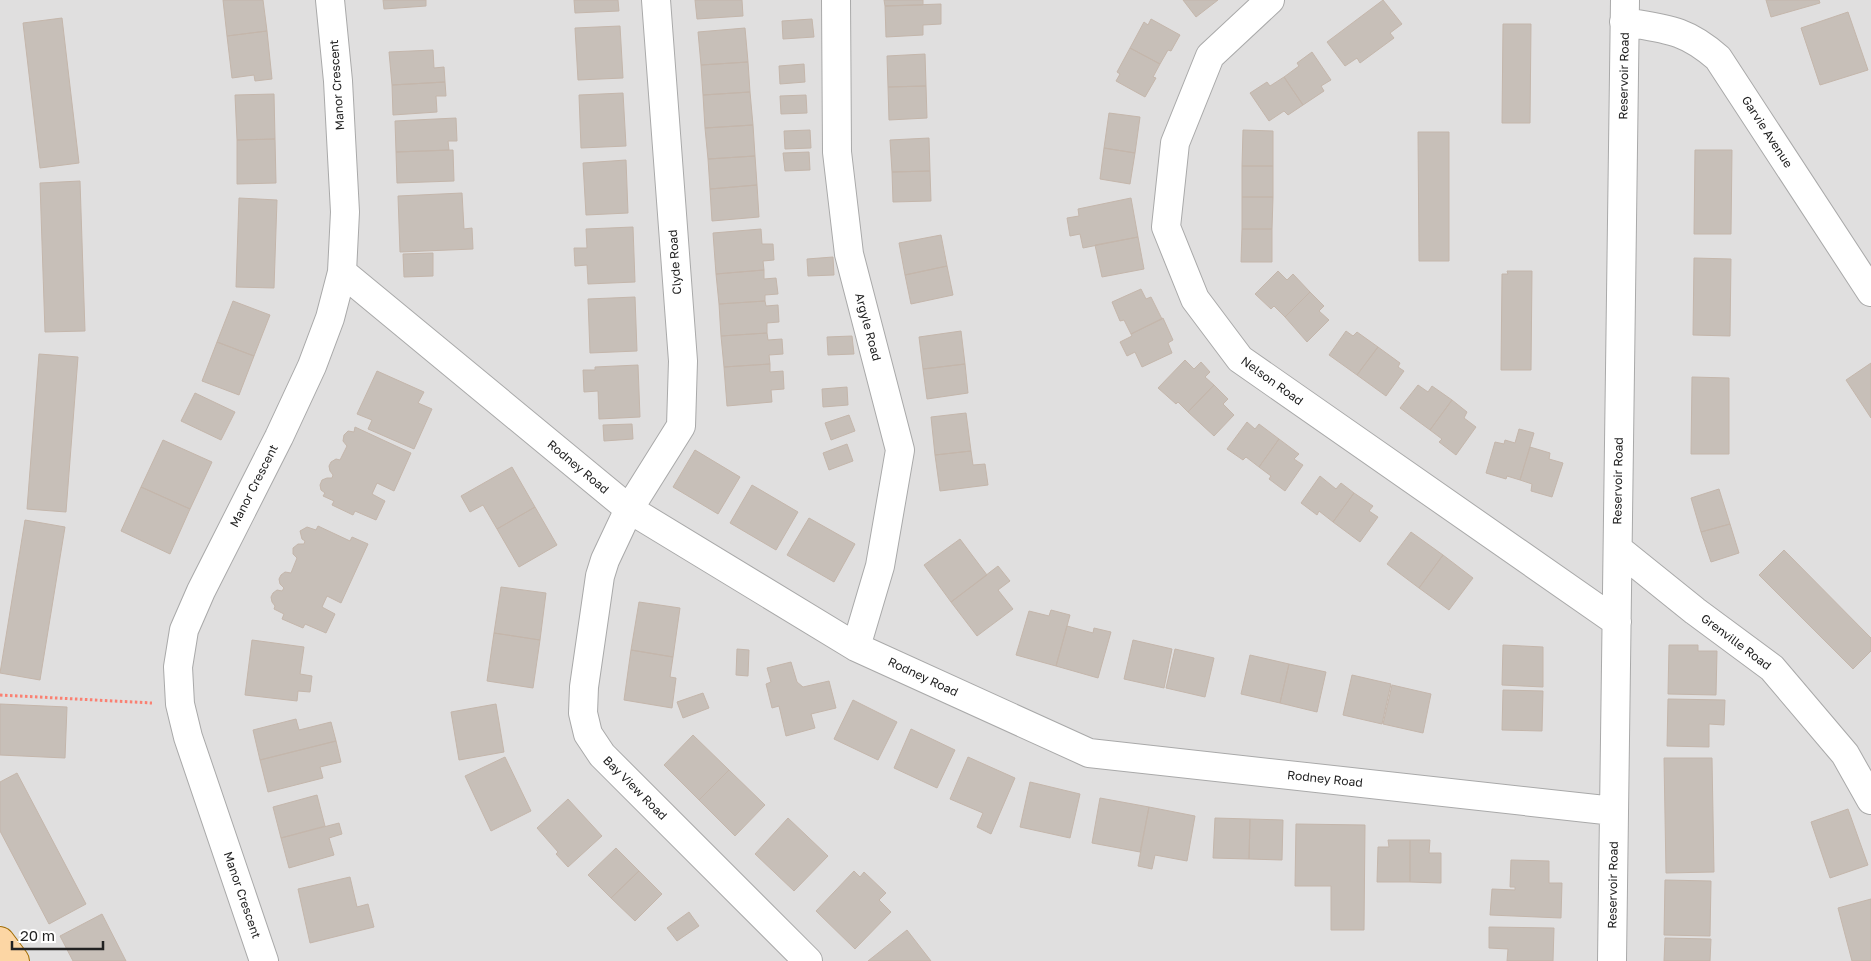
<svg xmlns="http://www.w3.org/2000/svg" width="1871" height="961" viewBox="0 0 1871 961" font-family="'Golos Text',sans-serif">
<rect width="100%" height="100%" fill="#f2efe9"/>
<path fill="#e0dfdf" d="M0,0H1871V961H19L0,924Z"/>
<path fill="#c7bfb8" stroke="#c4b6ab" d="M223,0H263L267,31L227,36Z
M383,0H426V6L384,9Z
M574,0H618L619,11L575,13Z
M695,0H742L743,16L697,19Z
M884,0H923V5L885,6Z
M1183,0H1218L1196,17Z
M1383,0L1402,24L1390,33L1394,38L1360,63L1357,58L1345,66L1327,42Z
M1766,0H1819L1820,3L1771,17Z
M941,4V24L923,25V35L886,37L885,6Z
M1848,12L1868,70L1820,85L1801,28Z
M62,18L79,163L40,168L23,23Z
M812,19L814,37L783,39L782,21Z
M1151,19L1180,35L1171,51L1168,50L1160,64L1130,48L1144,22L1148,25Z
M1503,24H1531L1530,123H1502Z
M620,26L623,78L578,80L575,28Z
M745,28L748,62L701,65L698,32Z
M267,31L272,79L255,81L254,75L232,78L227,36Z
M1130,48L1160,64L1153,77L1156,78L1145,97L1116,81L1120,74L1117,72Z
M433,50L434,68L444,67L445,82L392,85L389,52Z
M1312,52L1331,80L1321,86L1324,91L1303,105L1284,77L1299,66L1297,63Z
M925,54L926,86L888,87L887,56Z
M748,62L750,92L703,95L701,65Z
M804,64L805,82L780,84L779,66Z
M1284,77L1303,105L1288,115L1284,111L1269,121L1250,93L1267,82L1270,86Z
M445,82L446,96H436L437,112L393,115L392,85Z
M926,86L927,118L889,120L888,87Z
M750,92L753,125L705,128L703,95Z
M623,93L626,146L581,148L579,95Z
M274,94L275,139L237,140L235,95Z
M806,95L807,113L781,114L780,96Z
M1109,113L1140,117L1135,153L1104,148Z
M456,118L457,141H448L449,150L396,152L395,121Z
M753,125L755,156L708,159L705,128Z
M810,130L811,148L785,149L784,131Z
M1243,130L1273,131V166H1242Z
M1418,132H1449V261H1419Z
M929,138L930,171L892,172L890,140Z
M275,139L276,183L237,184V140Z
M1104,148L1135,153L1130,184L1100,179Z
M453,150L454,181L397,183L396,152Z
M1695,150H1732L1731,234H1694Z
M809,152L810,170L785,171L783,153Z
M755,156L757,185L710,189L708,159Z
M626,160L628,213L586,215L583,163Z
M1242,166H1273V197H1242Z
M930,171L931,201L893,202L892,172Z
M80,181L85,331L45,332L40,183Z
M757,185L759,217L712,221L710,189Z
M462,193L464,229L472,228L473,249L400,252L398,196Z
M1242,197H1273L1272,229H1242Z
M239,198L277,200L274,288L236,287Z
M1131,198L1138,237L1083,248L1080,234L1070,236L1067,218L1079,216L1078,209Z
M633,227L635,282L588,284L587,265L575,266L574,248H587L586,229Z
M761,229L762,244H773L774,260L763,261L764,270L716,274L713,233Z
M1242,229H1272V262H1241Z
M941,235L947,266L905,275L899,243Z
M1138,237L1144,269L1102,277L1095,245Z
M433,253V276L404,277L403,254Z
M833,257L834,275L808,276L807,259Z
M1694,258L1731,259L1730,336L1693,335Z
M947,266L953,295L911,304L905,275Z
M764,270V279L776,278L778,294L765,295V301L719,304L716,274Z
M1278,271L1287,280L1293,274L1310,292L1285,317L1274,306L1271,309L1255,294Z
M1507,271H1532L1531,370H1501L1502,274H1508Z
M1141,289L1146,299L1151,297L1162,319L1131,334L1124,320L1120,321L1112,302Z
M1310,292L1324,306L1319,311L1329,320L1307,342L1285,317Z
M635,297L637,351L590,353L588,299Z
M233,301L270,315L254,356L217,342Z
M765,301L766,306L778,305L779,322L767,323V333L721,336L719,304Z
M1163,318L1173,340L1168,343L1172,353L1142,367L1135,352L1127,356L1120,342L1132,336L1131,334Z
M961,331L965,364L923,369L919,337Z
M1346,331L1353,336L1357,332L1378,347L1357,375L1329,355Z
M767,333L768,340L782,339L783,354L769,355L770,364L724,367L721,336Z
M852,336L854,354L828,355L827,337Z
M217,342L254,356L239,395L202,381Z
M1378,347L1400,363L1398,367L1404,371L1386,396L1357,375Z
M39,354L78,357L66,512L27,509Z
M1185,360L1194,369L1201,362L1210,372L1205,377L1214,385L1188,412L1178,402L1176,404L1158,388Z
M1871,363V418L1846,380Z
M770,364V372L783,371L784,389L771,390L772,402L727,406L724,367Z
M965,364L968,393L927,399L923,369Z
M638,365L640,417L599,419L598,391L584,392L583,370H595V367Z
M377,371L424,392L418,403L432,409L414,449L368,429L372,420L357,414Z
M1692,377L1729,378V454H1691Z
M1214,385L1228,399L1223,404L1234,415L1214,436L1188,412Z
M1418,385L1428,392L1432,386L1452,400L1430,430L1400,408Z
M847,387L848,405L823,407L822,389Z
M195,393L235,412L221,440L181,421Z
M1452,400L1467,412L1464,418L1476,427L1456,455L1439,442L1442,439L1430,430Z
M966,413L971,451L935,455L931,417Z
M849,415L855,431L831,440L825,423Z
M1247,422L1255,429L1259,424L1279,439L1259,467L1246,457L1243,460L1227,449Z
M632,424L633,439L604,441L603,425Z
M355,427L411,453L394,491L377,483L372,494L385,501L376,520L355,511L353,515L332,505L334,501L323,496L325,493L321,490L320,485L322,480L327,478H332L333,475L330,471L329,466L331,462L336,459L340,460L347,446L343,441L344,435L348,431L354,432Z
M1519,429L1534,433L1520,480L1507,476L1506,479L1486,473L1495,442L1504,444L1505,440L1515,443Z
M1279,439L1299,454L1294,459L1303,465L1285,491L1269,479L1271,476L1259,467Z
M163,440L212,462L190,509L141,487Z
M847,444L853,461L829,470L823,453Z
M1530,447L1550,453L1549,459L1563,463L1552,497L1531,491L1532,484L1520,480Z
M695,450L740,477L718,514L673,487Z
M971,451L973,465L985,464L988,485L940,491L935,455Z
M512,467L535,507L497,529L483,505L470,512L461,496Z
M1320,476L1336,489L1341,483L1354,493L1333,522L1319,511L1317,515L1301,503Z
M752,485L798,512L776,550L730,523Z
M141,487L190,509L170,554L121,531Z
M1719,489L1730,524L1701,532L1691,498Z
M1354,493L1373,506L1369,511L1378,517L1360,542L1333,522Z
M535,507L557,545L519,567L497,529Z
M809,518L855,544L834,582L787,555Z
M25,520L65,527L40,680L0,673Z
M1730,524L1739,553L1711,562L1701,532Z
M318,526L350,541L352,537L368,544L341,603L327,596L322,607L335,614L326,633L305,624L303,628L282,619L284,614L274,609L275,606L272,602L271,597L273,593L277,590L282,591L284,588L280,584L279,579L281,575L285,572L291,573L297,558L293,554V548L298,544H304L305,541L302,539L300,531L307,527L316,530Z
M1411,532L1443,555L1419,588L1387,564Z
M960,539L987,575L951,602L924,565Z
M1784,550L1871,638V651L1853,669L1759,575Z
M1443,555L1473,578L1449,610L1419,588Z
M998,566L1010,581L998,590L1013,609L977,636L951,602Z
M501,587L546,593L540,640L494,633Z
M639,602L680,608L673,657L631,650Z
M1051,610L1070,615L1056,666L1016,655L1029,611L1049,616Z
M1067,626L1093,633L1094,628L1111,632L1098,678L1056,666Z
M494,633L540,640L533,688L487,681Z
M252,640L304,647L300,674L312,676L310,692L298,691L297,701L245,695Z
M1133,640L1172,649L1164,688L1124,679Z
M1503,645L1543,647V687L1502,685Z
M1669,645H1698V651H1717L1716,695L1668,694Z
M737,649L749,650L748,676L736,675Z
M1175,649L1214,658L1205,697L1166,688Z
M631,650L673,657L670,677L676,678L672,708L624,700Z
M1250,655L1289,664L1280,703L1241,694Z
M791,662L797,682L803,687L829,681L836,708L811,714L815,728L786,736L779,706L772,708L766,684L771,682L767,668Z
M1289,664L1326,672L1317,712L1280,703Z
M1352,675L1391,684L1382,724L1343,715Z
M1392,685L1431,694L1423,733L1383,724Z
M1503,690L1543,691L1542,731L1502,730Z
M703,693L709,708L683,718L677,702Z
M1668,699L1725,700L1724,725L1709,724V747L1667,746Z
M853,700L897,722L878,760L834,739Z
M0,704L67,707L65,758L0,755Z
M496,704L504,752L459,760L451,712Z
M296,719L299,730L331,722L336,741L260,760L253,730Z
M911,729L955,750L937,788L894,768Z
M693,735L729,770L699,800L664,765Z
M336,741L341,762L320,767L323,778L268,792L260,760Z
M505,757L531,811L491,831L465,776Z
M968,757L1015,778L991,834L977,827L983,813L950,799Z
M1664,758H1712L1714,872L1666,873Z
M729,770L765,805L735,836L699,800Z
M17,773L86,904L49,924L0,831V782Z
M1030,782L1080,794L1070,838L1020,827Z
M317,795L325,826L281,838L273,807Z
M1100,798L1149,807L1140,852L1092,843Z
M568,799L602,836L568,867L556,854L558,852L537,828Z
M1149,807L1195,816L1187,861L1155,855L1152,869L1138,866Z
M1848,809L1868,865L1830,878L1811,822Z
M788,818L828,856L794,891L755,854Z
M1215,818L1250,819L1249,859L1213,858Z
M1250,819L1283,820L1282,860L1249,859Z
M339,823L342,834L329,838L334,855L289,868L281,838Z
M1296,824L1365,825L1364,930H1331V886H1295Z
M1388,840H1410V882H1377L1378,847H1389Z
M1410,840H1430L1429,853H1441V883L1410,882Z
M616,848L639,871L611,898L588,875Z
M1511,860L1549,861V883H1562L1561,918L1490,915L1492,889L1515,890V887H1510Z
M639,871L662,894L635,921L611,898Z
M854,871L860,877L864,872L886,893L879,900L891,912L855,949L816,911Z
M350,877L357,907L368,904L374,927L310,943L298,889Z
M1665,880L1711,881L1710,936L1664,935Z
M1871,899V961H1852L1838,908Z
M689,912L699,926L677,941L667,928Z
M102,914L126,961H73L60,936Z
M1489,927L1554,928L1553,961H1507L1508,949L1489,948Z
M907,930L931,961H868Z
M1665,938L1711,939L1710,961H1664Z"/>
<g fill="none" stroke-linecap="round" stroke-linejoin="round">
<defs>
<path id="minor" d="M656,0L683,361L681,426L629,509L605,560L600,576L584,687L583,713L588,734L602,755L808,961
M836,0L837,152L849,254L900,450L880,566L856,647
M1270,0L1210,56L1175,143L1166,227L1195,299L1240,359L1617,622
M1624,22C1666,29 1685,29 1718,58L1871,292
M342,272L629,509L856,647L1089,753L1614,811
M1618,549L1695,611L1772,668L1845,754L1871,800
M264,961L188,737L180,704L178,667L184,630L201,591L279,437L312,366L330,318L342,272L345,212L338,81L330,0
M1612,961L1625,0"/>
<path id="major" d="M0,941L15,961"/>
</defs>
<use href="#minor" stroke="#a9a9a9" stroke-width="30"/>
<use href="#major" stroke="#a06b00" stroke-width="30"/>
<path stroke="#fa8072" stroke-width="3" stroke-dasharray="2.5 2.5" stroke-linecap="butt" d="M0,695L152,703"/>
<use href="#minor" stroke="#fff" stroke-width="28"/>
<use href="#major" stroke="#fcd6a4" stroke-width="28"/>
</g>
<g text-anchor="middle" stroke-width="4.5" stroke-linejoin="round" paint-order="stroke">
<g font-size="12" fill="#222" stroke="#fff">
<text transform="translate(1624 76) rotate(-89)" y="4">Reservoir Road</text>
<text transform="translate(337 85) rotate(-94)" y="4">Manor Crescent</text>
<text transform="translate(1767 132) rotate(57)" y="4">Garvie Avenue</text>
<text transform="translate(675 262) rotate(-94)" y="4">Clyde Road</text>
<text transform="translate(868 327) rotate(75)" y="4">Argyle Road</text>
<text transform="translate(1272 381) rotate(36)" y="4">Nelson Road</text>
<text transform="translate(578 467) rotate(40)" y="4">Rodney Road</text>
<text transform="translate(1618 481) rotate(-89)" y="4">Reservoir Road</text>
<text transform="translate(254 486) rotate(-63)" y="4">Manor Crescent</text>
<text transform="translate(1736 642) rotate(37)" y="4">Grenville Road</text>
<text transform="translate(923 677) rotate(25)" y="4">Rodney Road</text>
<text transform="translate(1325 779) rotate(6)" y="4">Rodney Road</text>
<text transform="translate(635 788) rotate(45)" y="4">Bay View Road</text>
<text transform="translate(1613 885) rotate(-89)" y="4">Reservoir Road</text>
<text transform="translate(242 895) rotate(71)" y="4">Manor Crescent</text>
</g>
</g>
<path d="M12 941v8h91v-8" fill="none" stroke="#222222" stroke-width="2.5"/>
<text x="20" y="941" font-size="15" fill="#222222" stroke="#ffffff" stroke-width="4" paint-order="stroke">20 m</text>
</svg>
